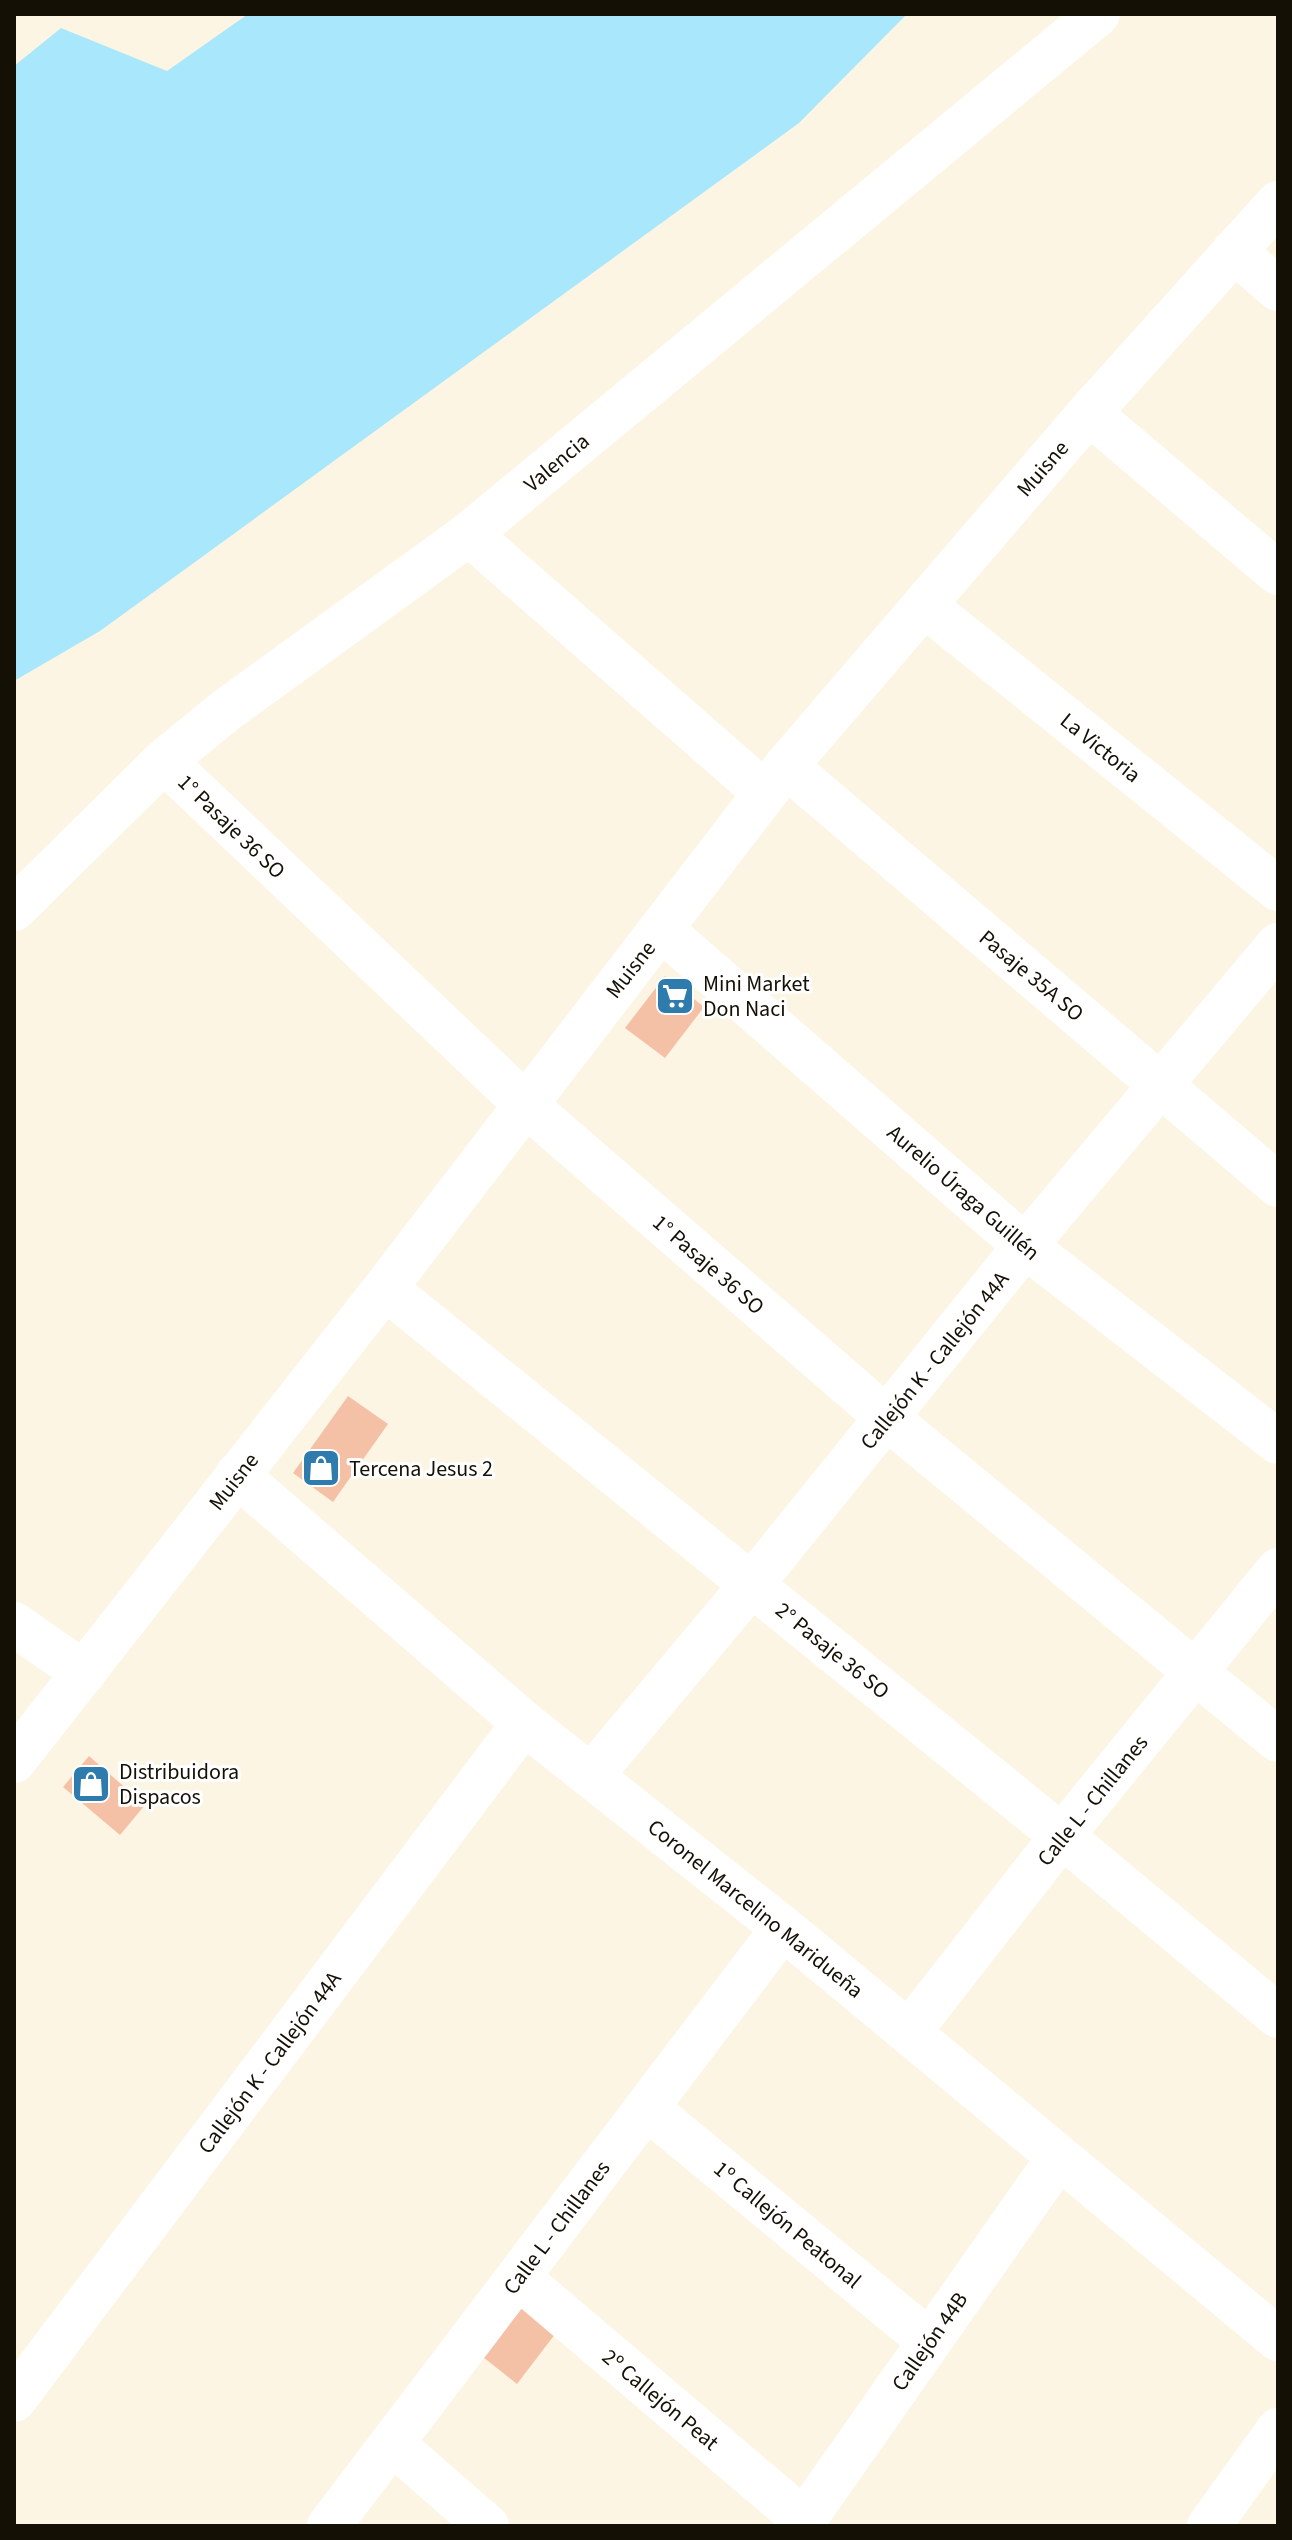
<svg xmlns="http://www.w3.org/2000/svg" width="1292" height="2540" viewBox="0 0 1292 2540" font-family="'Source Sans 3',sans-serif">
<rect width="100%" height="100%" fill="#fdf5e3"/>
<path fill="#a9e8fc" d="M248,14H907L799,123L100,631L14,681V66L61,28L167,71Z"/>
<path fill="#f4c1a7" d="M665,976L704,1007L665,1058L625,1028Z
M348,1396L388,1424L333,1502L293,1473Z
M89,1756L145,1805L120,1835L63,1787Z
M510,2291L559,2329L517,2384L468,2345Z"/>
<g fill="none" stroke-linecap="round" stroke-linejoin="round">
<path stroke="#fff" stroke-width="44" d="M1234,251L1278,289
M1089,413L1278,573
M469,534L765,793
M924,605L1278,889
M164,761L526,1105L887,1418L1278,1740
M786,766L1278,1185
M14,909L164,761L225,711L469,534L1098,14
M661,929L1025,1246L1278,1442
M385,1288L1062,1836L1278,2016
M237,1475L524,1723L783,1928L1278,2339
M14,1624L84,1673
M14,1761L385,1288L786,766L1089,413L1278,203
M591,1776L752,1584L1025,1246L1278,945
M909,2032L1062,1836L1278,1570
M647,2108L929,2341
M518,2277L804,2520
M14,2400L524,1723
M392,2443L487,2526
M329,2526L783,1928
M800,2526L1059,2157
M1209,2526L1278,2430"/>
</g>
<defs>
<symbol id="supermarket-square" viewBox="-11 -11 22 22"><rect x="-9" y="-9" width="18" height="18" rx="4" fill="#2e7cae" stroke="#fff"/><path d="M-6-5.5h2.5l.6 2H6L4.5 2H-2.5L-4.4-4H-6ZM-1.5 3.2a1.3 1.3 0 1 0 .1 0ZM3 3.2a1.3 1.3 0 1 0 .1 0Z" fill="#fff"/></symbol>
<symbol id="shop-square" viewBox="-11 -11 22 22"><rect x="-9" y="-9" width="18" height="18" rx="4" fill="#2e7cae" stroke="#fff"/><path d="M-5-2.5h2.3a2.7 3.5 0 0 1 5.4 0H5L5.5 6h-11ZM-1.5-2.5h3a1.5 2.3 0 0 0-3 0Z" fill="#fff"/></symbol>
</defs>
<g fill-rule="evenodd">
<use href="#supermarket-square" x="653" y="974" width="44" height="44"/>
<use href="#shop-square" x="299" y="1446" width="44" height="44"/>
<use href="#shop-square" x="69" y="1762" width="44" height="44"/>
</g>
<g text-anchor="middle" stroke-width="6" stroke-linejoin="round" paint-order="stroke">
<g font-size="22" fill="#141006" stroke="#fff">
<text transform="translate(556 462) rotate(-40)" y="8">Valencia</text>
<text transform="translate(1042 468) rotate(-49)" y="8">Muisne</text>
<text transform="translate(1101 747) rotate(39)" y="8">La Victoria</text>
<text transform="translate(232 826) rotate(44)" y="8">1° Pasaje 36 SO</text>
<text transform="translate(630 969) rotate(-52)" y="8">Muisne</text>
<text transform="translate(1032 975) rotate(40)" y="8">Pasaje 35A SO</text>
<text transform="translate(964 1192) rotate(41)" y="8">Aurelio Úraga Guillén</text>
<text transform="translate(709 1264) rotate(41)" y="8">1° Pasaje 36 SO</text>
<text transform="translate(934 1360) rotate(-51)" y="8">Callejón K - Callejón 44A</text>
<text transform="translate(233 1481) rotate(-52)" y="8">Muisne</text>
<text transform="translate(833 1650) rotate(39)" y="8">2° Pasaje 36 SO</text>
<text transform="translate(1092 1800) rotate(-51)" y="8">Calle L - Chillanes</text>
<text transform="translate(756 1908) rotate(39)" y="8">Coronel Marcelino Maridueña</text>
<text transform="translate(269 2062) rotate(-53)" y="8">Callejón K - Callejón 44A</text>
<text transform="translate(788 2224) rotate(40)" y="8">1º Callejón Peatonal</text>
<text transform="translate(556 2227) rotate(-53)" y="8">Calle L - Chillanes</text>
<text transform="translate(929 2341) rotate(-55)" y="8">Callejón 44B</text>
<text transform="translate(661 2399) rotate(40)" y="8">2º Callejón Peat</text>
</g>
<g font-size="22" fill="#141006" stroke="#fff" text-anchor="start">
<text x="703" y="991">Mini Market<tspan x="703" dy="25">Don Naci</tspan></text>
<text x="349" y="1476">Tercena Jesus 2</text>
<text x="119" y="1779">Distribuidora<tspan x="119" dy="25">Dispacos</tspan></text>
</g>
</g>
<rect width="1292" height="2540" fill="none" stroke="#141006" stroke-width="32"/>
</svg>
